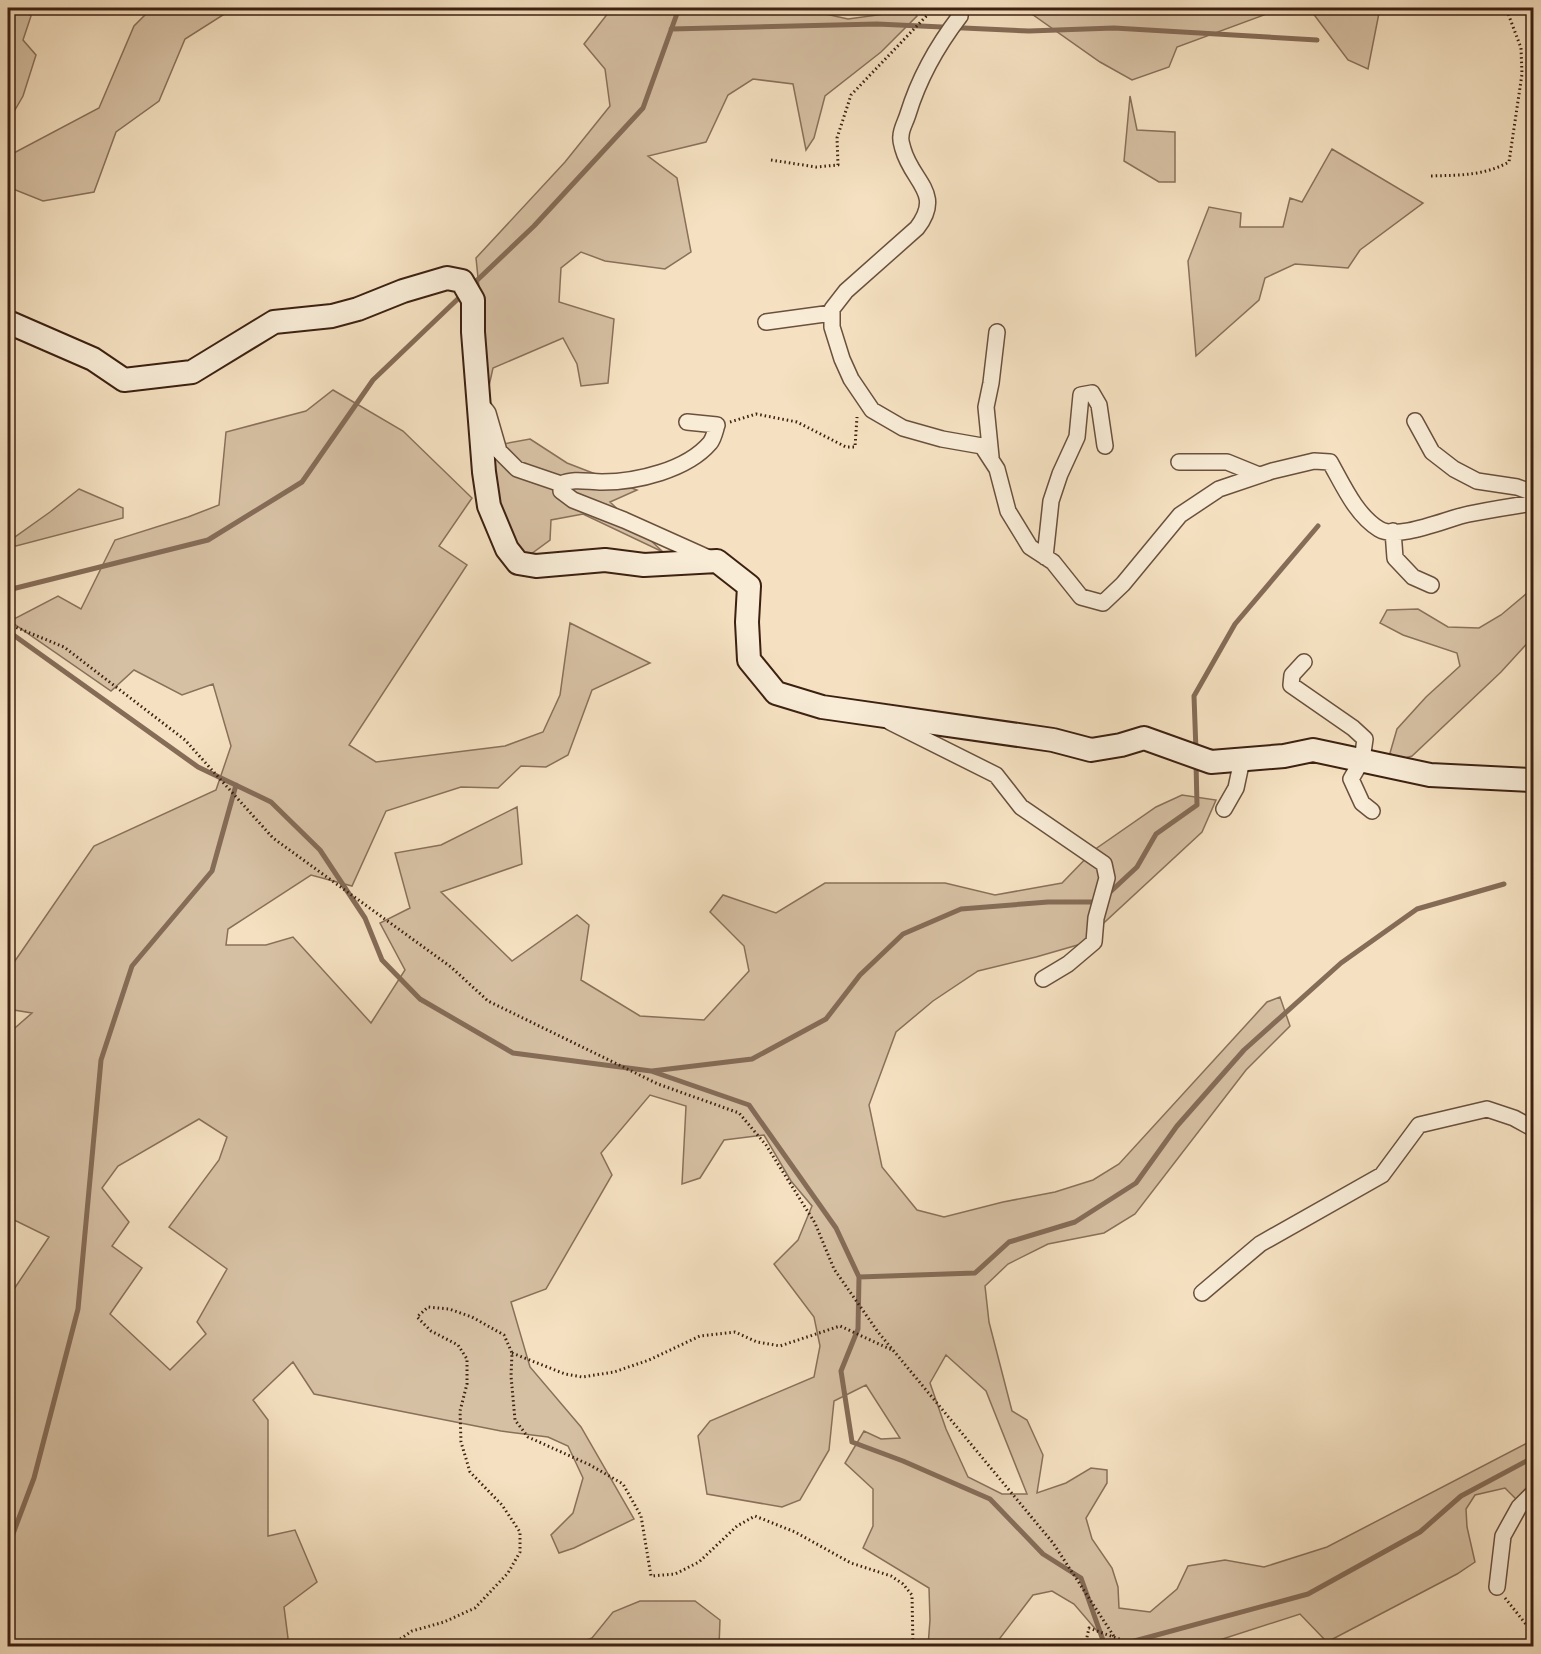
<svg xmlns="http://www.w3.org/2000/svg" width="1541" height="1654" viewBox="0 0 1541 1654" font-family="'Gentium Book Plus',serif">
<rect width="100%" height="100%" fill="#f5e1c1"/>
<filter id="stains"><feTurbulence type="fractalNoise" baseFrequency=".00333" numOctaves="4"/><feColorMatrix values="0 0 0 0 .2 0 0 0 0 .09 0 0 0 0 .02 0 0 0 .5 -.17"/></filter>
<radialGradient id="worn" r=".72"><stop offset=".6" stop-color="#630" stop-opacity="0"/><stop offset="1" stop-color="#630" stop-opacity=".3"/></radialGradient>
<path fill="#d6c0a3" stroke="#89705a" stroke-width="1.5" fill-rule="evenodd" d="M15,8H23L31,16L23,40L36,55L23,96L8,122V12Z
M152,8H234L185,39L159,101L116,132L94,192L43,201L8,187L10,155L99,108L134,26Z
M612,8L803,9L848,19L914,10L917,16L881,52L825,96L814,138L806,150L793,84L753,79L728,95L706,142L648,156L677,178L691,252L665,269L605,261L581,252L561,268L559,302L614,319L608,383L581,386L577,364L563,338L493,368L489,386L476,258L565,162L610,106L605,69L584,44Z
M979,8H1283L1177,47L1169,67L1132,80L1100,62L1026,10L983,12Z
M1309,8H1380L1368,69L1348,60Z
M1130,96L1137,130L1175,132V182H1159L1124,161Z
M1332,149L1423,203L1360,250L1348,268L1295,264L1265,278L1259,300L1196,356L1188,261L1209,207L1241,213L1240,227H1283L1290,198L1302,202Z
M333,390L403,431L472,498L439,546L467,565L349,745L376,762L505,746L543,732L560,695L570,623L650,663L592,690L568,755L546,767L521,766L498,788L461,787L386,811L352,886L311,875L228,929L226,945H266L293,937L371,1023L405,970L380,923L410,908L395,853L441,845L517,807L522,864L441,892L512,961L577,915L589,925L581,980L640,1016L704,1020L749,971L744,946L710,912L723,895L776,913L825,883H945L995,895L1062,883L1094,850L1156,807L1182,795L1216,800L1202,832L1081,944L1036,957L978,971L933,1001L896,1032L869,1105L882,1167L917,1210L944,1217L1003,1202L1055,1192L1093,1180L1119,1164L1267,1002L1280,997L1290,1026L1246,1070L1135,1214L1104,1233L1048,1244L1008,1264L985,1286L989,1322L1012,1411L1027,1420L1043,1455L1037,1493L1066,1483L1091,1468L1107,1470V1483L1086,1518L1092,1539L1112,1568L1118,1587L1119,1608L1150,1612L1177,1589L1188,1566L1225,1560L1264,1567L1327,1547L1533,1440V1516L1505,1488L1475,1495L1466,1509L1467,1527L1475,1562L1457,1574L1327,1642L1300,1614L1201,1646H1110L1074,1604L1052,1591L1033,1595L994,1646H928L930,1620L929,1588L863,1548L873,1526V1489L845,1463L864,1431L881,1439L900,1438L866,1385L834,1401L829,1450L800,1500L782,1507L707,1494L698,1436L710,1421L814,1377L820,1346L814,1317L774,1264L798,1240L812,1206L791,1181L764,1135L724,1140L700,1178L682,1184L686,1106L650,1095L601,1153L612,1175L546,1289L511,1302L530,1367L581,1427L634,1519L574,1548L559,1553L551,1535L573,1513L583,1478L568,1446L548,1437L501,1431L314,1394L293,1362L253,1400L268,1420V1536L295,1530L317,1582L284,1607L288,1638L284,1646H8V1298L49,1237L8,1217V1034L32,1013L8,1009V971L94,846L216,790L231,746L213,684L182,695L134,670L111,691L10,621L58,596L81,609L115,540L188,517L219,505L226,432L306,411ZM199,1119L227,1137L219,1160L169,1227L227,1269L197,1322L206,1334L170,1370L110,1314L142,1268L112,1246L129,1222L102,1188L118,1166ZM946,1355L986,1391L1027,1494H1002L968,1477L946,1429L930,1383Z
M530,439L567,463L637,490L610,502L663,552L583,514L551,520L550,540L531,554L522,553L499,519L487,447Z
M79,489L123,508V518L16,546L8,542L50,512Z
M1533,588V637L1501,672L1412,756L1398,760L1390,753L1397,729L1426,697L1460,666L1457,653L1403,635L1380,623L1387,610L1418,609L1448,627L1479,628L1501,615Z
M640,1601H695L720,1620L719,1646H633L626,1640L609,1646H572L592,1638L613,1612Z"/>
<g fill="none" stroke-linecap="round" stroke-linejoin="round">
<path stroke="#856c57" stroke-width="5" d="M671,29L877,24L1029,31L1114,28L1317,40
M470,287L534,226L643,108L679,8
M8,590L208,540L302,482L373,380L464,293
M8,632L12,634L198,767L271,802L320,850L365,918L382,960L420,999L513,1053L651,1071L749,1105L836,1228L859,1277L858,1329L841,1371L852,1442L903,1461L990,1499L1043,1554L1081,1578L1105,1646
M1196,751L1194,696L1235,624L1318,526
M1108,894L1137,867L1156,834L1197,805L1196,763
M652,1071L752,1059L826,1019L860,975L903,934L961,909L1048,902H1099
M859,1277L975,1273L1009,1242L1075,1222L1136,1183L1177,1126L1244,1050L1341,963L1417,909L1504,884
M8,1547L34,1478L78,1309L101,1060L132,966L212,871L236,785
M1116,1646L1308,1594L1420,1532L1461,1496L1534,1457"/>
<defs>
<path id="street" d="M957,8L960,16C937,46 919,78 908,114C906,121 901,129 901,136C900,140 902,145 903,149C912,182 944,193 917,228L846,291L832,309V327L842,359L851,379L872,410L903,428L942,439L982,446L997,469L1008,511L1030,547L1053,562L1081,597L1103,603L1123,584L1180,515L1219,489L1272,471L1314,461L1330,462C1343,485 1356,515 1379,529C1398,541 1448,518 1469,514C1490,510 1512,506 1534,503
M766,322L832,313
M485,409L488,413L499,451L517,469L561,484
M1415,421L1432,452L1454,469L1477,481L1517,487L1534,493
M687,422L717,425C715,431 714,438 710,443C687,470 637,482 602,482C588,482 574,478 561,484V491L573,500L624,520L711,559
M991,457L986,407L991,383L997,332
M1179,462H1227L1259,475
M1393,531L1395,558L1413,577L1431,585
M1045,557L1051,501L1060,474L1077,437L1081,395L1092,393L1099,405L1105,446
M1304,662L1292,675L1291,685L1353,728L1365,739L1362,760L1351,779L1362,803L1372,811
M890,722L996,775L1021,807L1104,864L1107,878L1096,918L1094,942L1068,964L1043,979
M1224,809L1236,788L1242,760
M1202,1293L1260,1244L1382,1175L1419,1125L1487,1109L1514,1118L1534,1129
M1497,1587L1503,1536L1519,1507L1534,1492"/>
<path id="secondary" d="M8,322L93,359L124,380L192,372L274,322L332,316L358,309L403,291L447,278L462,281L473,300V332L484,472L489,506L507,549L518,563L536,566L605,560L644,565L717,561L749,586L747,622L749,660L776,693L822,707L1053,740L1091,750L1121,745L1144,738L1211,762L1284,756L1313,750L1430,775L1529,780L1534,782"/>
</defs>
<use href="#street" stroke="#6a503d" stroke-width="18"/>
<use href="#secondary" stroke="#3c2011" stroke-width="26"/>
<path stroke="#3c2011" stroke-width="3" stroke-dasharray="1.5 3" stroke-linecap="butt" d="M771,160L816,167L838,165L837,138L851,95L934,8
M1431,176C1460,175 1483,176 1509,162L1522,74L1521,48L1506,8
M730,422L756,414L797,422L846,447H855L857,417
M8,624L64,647L185,740L273,838L451,967L488,1001L658,1084L739,1113L766,1145L815,1223L834,1269L878,1332L1053,1543L1115,1638
M512,1353L565,1374L582,1377L614,1372L649,1360L700,1336L735,1332L757,1342L780,1346L840,1326L892,1350
M1505,1598L1525,1623L1534,1630
M396,1646V1642L412,1631L444,1622L475,1608L508,1573L520,1552V1532L502,1505L470,1472L461,1442L460,1411L467,1384V1359L458,1345L431,1331L417,1317L428,1307L449,1309L472,1317L504,1335L512,1353L511,1376L515,1420L528,1437L590,1465L623,1484L641,1516L651,1576L675,1574L699,1562L737,1526L755,1516L795,1532L851,1563L891,1576L903,1584L912,1595L913,1646
M1085,1646L1089,1628L1138,1646"/>
<use href="#street" stroke="#f8ecd7" stroke-width="15"/>
<use href="#secondary" stroke="#f8ecd7" stroke-width="22"/>
</g>
<rect width="1541" height="1654" fill="none" stroke="#f5e1c1" stroke-width="30"/>
<rect x="9" y="9" width="1523" height="1636" fill="none" stroke="#3c2011" stroke-width="3"/>
<rect x="15" y="15" width="1511" height="1624" fill="none" stroke="#3c2011" stroke-width="1.5"/>
<rect width="100%" height="100%" filter="url(#stains)"/>
<rect width="100%" height="100%" fill="url(#worn)"/>
</svg>
